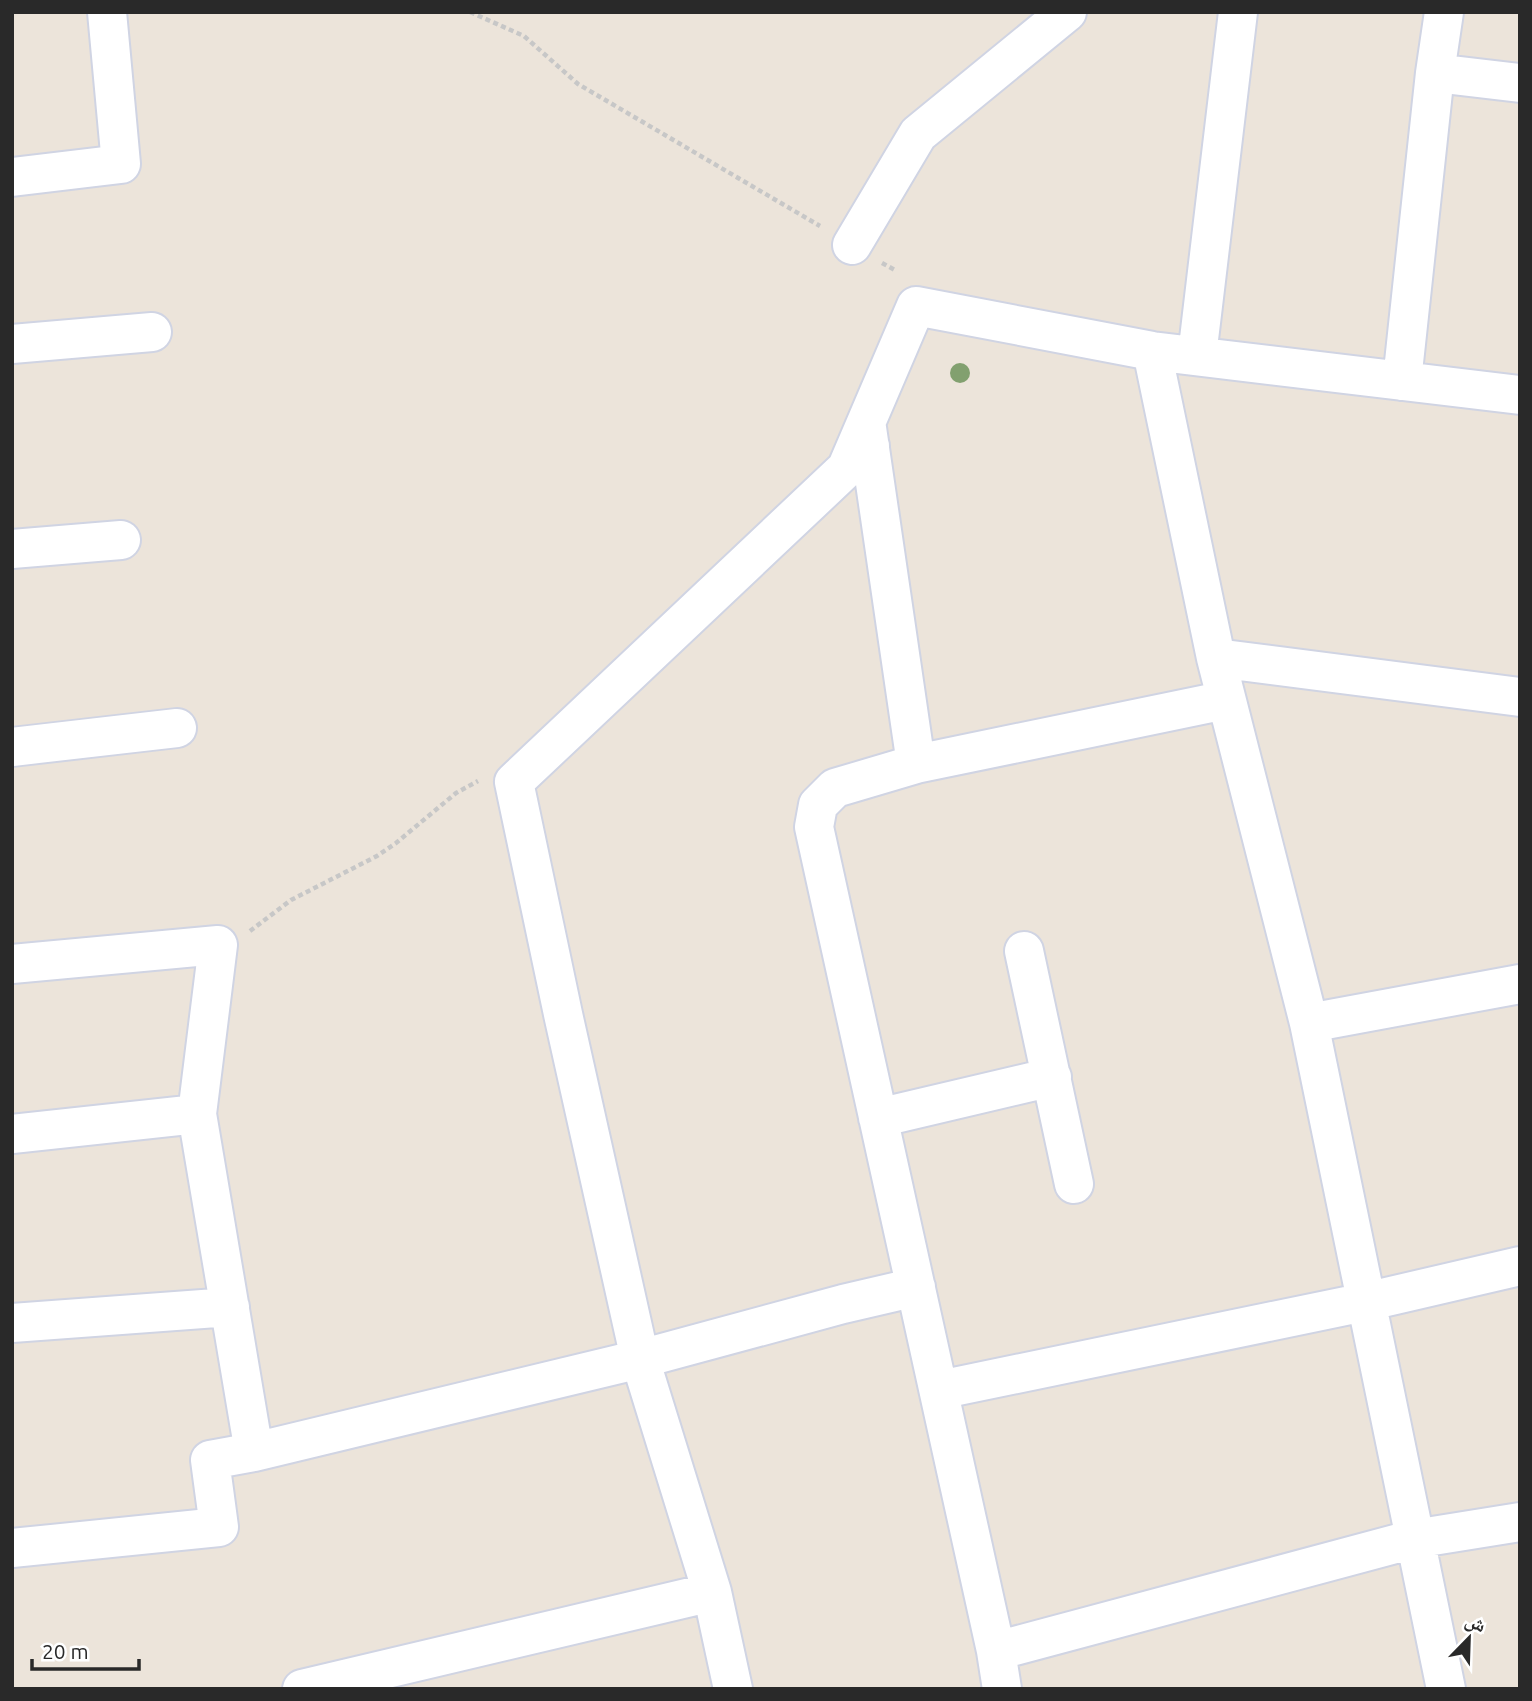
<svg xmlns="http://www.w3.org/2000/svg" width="1532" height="1701" viewBox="0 0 1532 1701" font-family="Ubuntu,'Noto Naskh Arabic',sans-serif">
<rect width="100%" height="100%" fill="#ece4da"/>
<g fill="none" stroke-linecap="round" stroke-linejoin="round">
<defs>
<path id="minor" d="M1435,73L1520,83
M12,177L121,164L107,12
M852,245L918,134L1067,12
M12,344L152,332
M1152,351L1216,658L1309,1023L1446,1689
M1197,356L1238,12
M1402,381L1435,73L1444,12
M867,428L916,764
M847,467L916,306L1152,351L1520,395
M12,549L121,540
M1216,658L1520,697
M12,747L177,728
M1024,951L1074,1184
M12,964L218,945L197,1114L254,1452
M1309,1023L1520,984
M878,1118L1052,1077
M12,1134L197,1114
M12,1323L230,1307
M939,1390L1365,1302L1520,1266
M12,1548L219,1527L210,1460L254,1452L640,1359L843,1304L916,1287
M996,1651L1414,1539L1520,1522
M302,1689L712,1592
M733,1689L712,1592L640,1359L563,1014L514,782L870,446
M1002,1689L996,1651L814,827L818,805L835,788L916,764L1226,700"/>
</defs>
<use href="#minor" stroke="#d0d4e3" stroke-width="42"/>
<path stroke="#c7c7c7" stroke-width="4.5" stroke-dasharray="5 3.5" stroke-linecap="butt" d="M470,12L524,36L578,84L820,226
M882,263L895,270
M250,931L291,900L377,856L396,843L456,793L478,781"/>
<use href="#minor" stroke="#fff" stroke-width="38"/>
</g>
<circle fill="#82a06f" cx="960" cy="373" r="10"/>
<rect width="1532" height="1701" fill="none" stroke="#292929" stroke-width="28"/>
<g transform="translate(1469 1638) rotate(23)" stroke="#ffffff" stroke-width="5" paint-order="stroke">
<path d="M0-5L12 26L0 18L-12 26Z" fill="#292929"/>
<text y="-10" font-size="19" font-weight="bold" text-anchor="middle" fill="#292929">ش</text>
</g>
<path d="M32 1659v10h107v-10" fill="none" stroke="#292929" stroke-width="3.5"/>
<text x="42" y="1659" font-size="21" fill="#292929" stroke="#ffffff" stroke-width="5" paint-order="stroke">20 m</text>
</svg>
